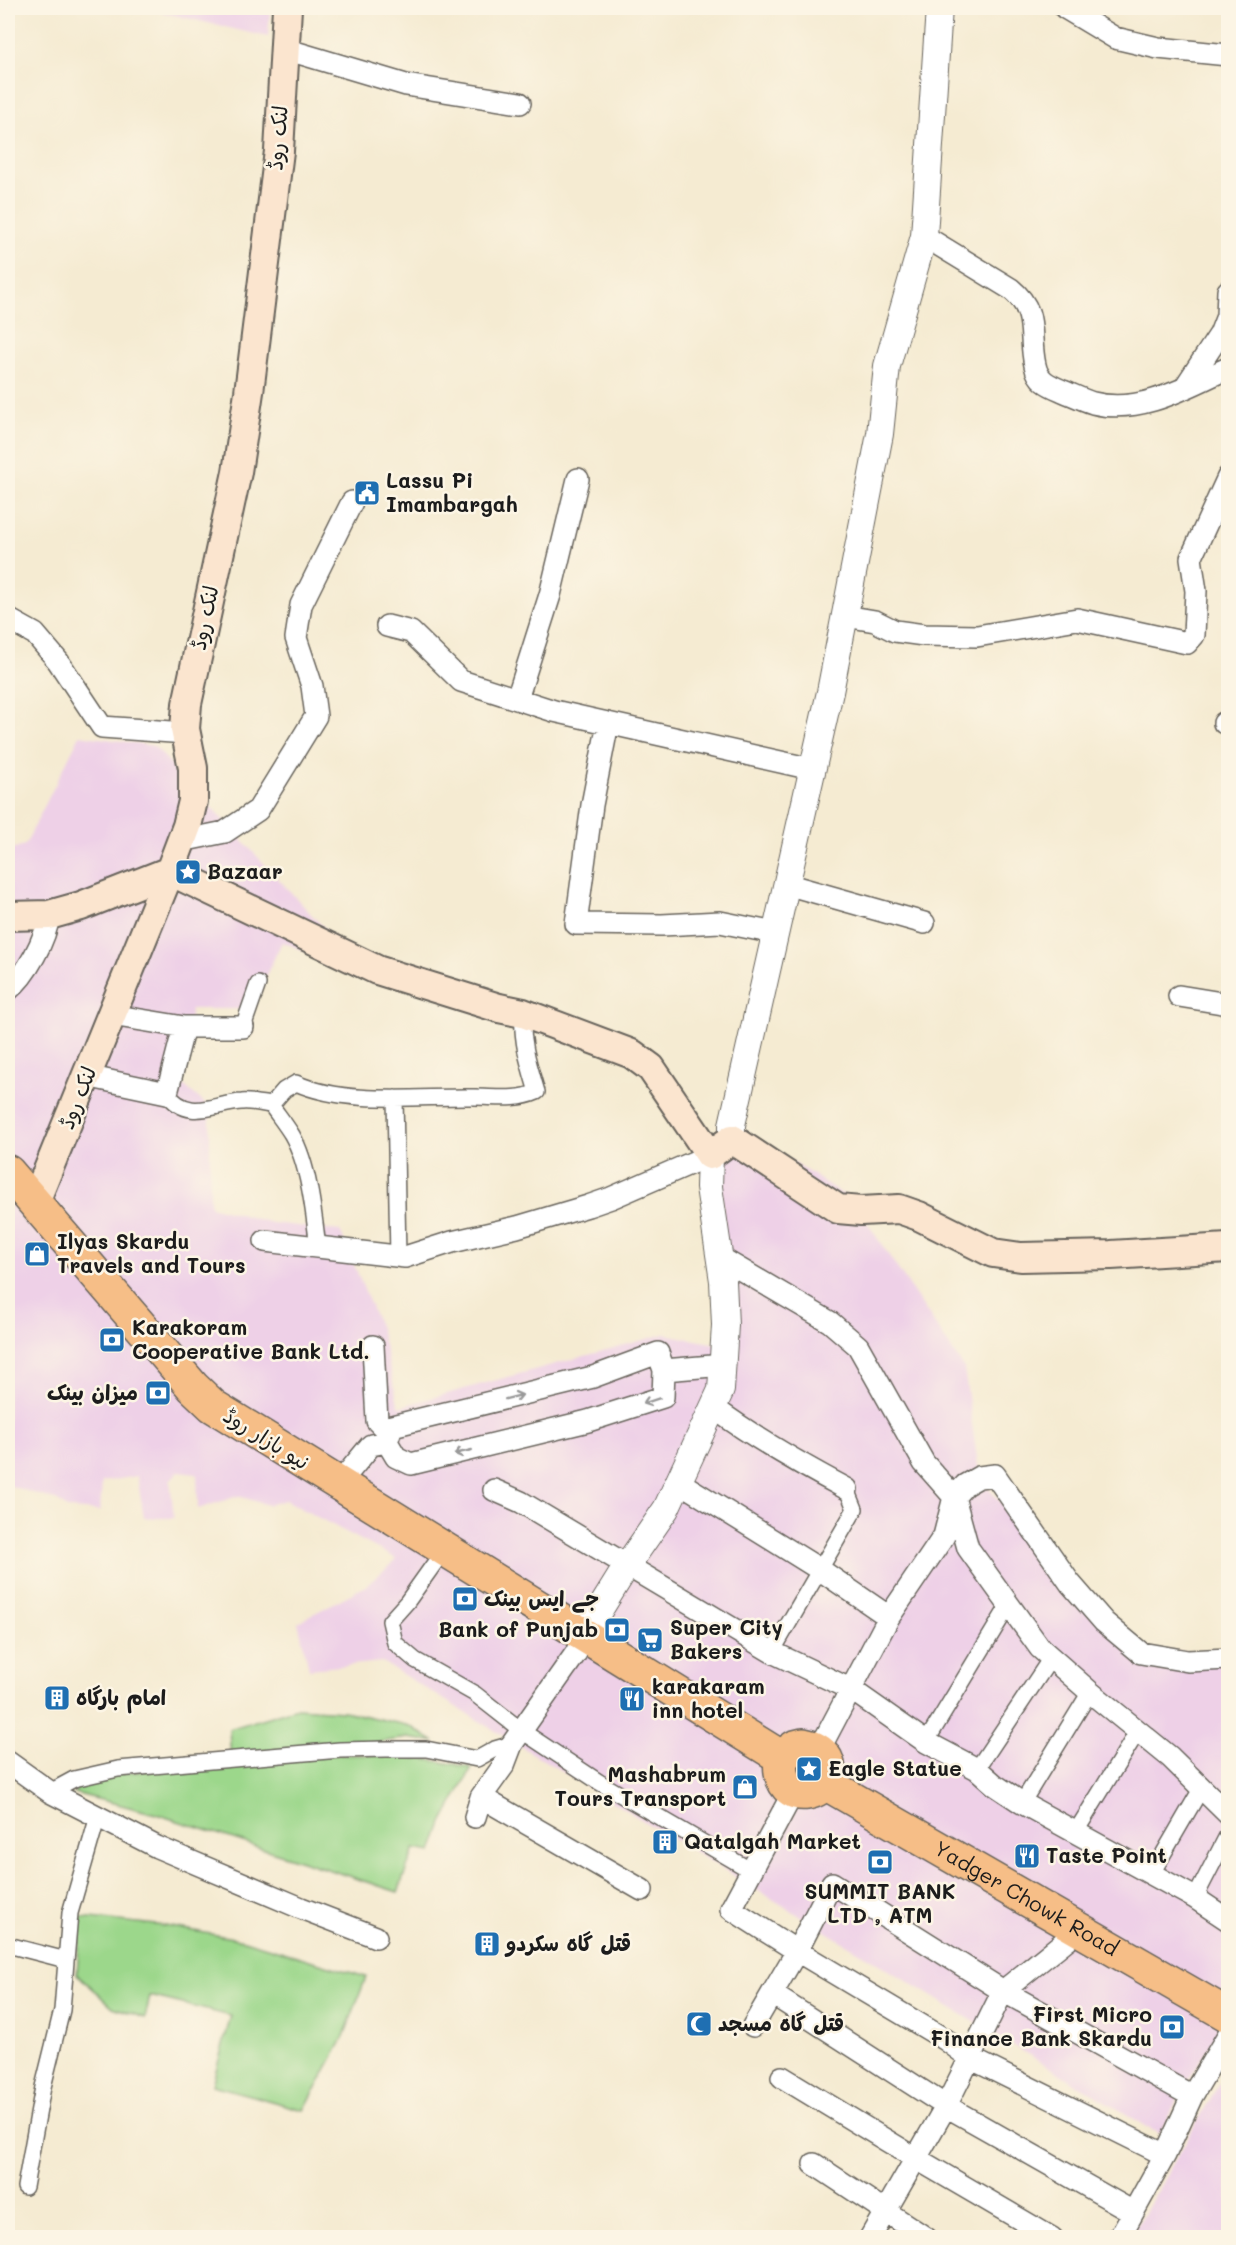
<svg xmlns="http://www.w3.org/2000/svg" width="1236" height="2245" viewBox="0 0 1236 2245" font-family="Mali,'Playpen Sans Arabic',sans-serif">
<rect width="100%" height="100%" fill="#fcf5e5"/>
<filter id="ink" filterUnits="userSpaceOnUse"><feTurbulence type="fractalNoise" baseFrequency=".0167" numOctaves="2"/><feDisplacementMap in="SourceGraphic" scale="12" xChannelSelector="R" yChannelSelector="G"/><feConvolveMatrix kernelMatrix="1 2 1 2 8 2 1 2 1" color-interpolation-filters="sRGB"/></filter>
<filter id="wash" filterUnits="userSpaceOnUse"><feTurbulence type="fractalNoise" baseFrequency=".008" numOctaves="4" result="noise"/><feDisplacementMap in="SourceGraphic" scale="24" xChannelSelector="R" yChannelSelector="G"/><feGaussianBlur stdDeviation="1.35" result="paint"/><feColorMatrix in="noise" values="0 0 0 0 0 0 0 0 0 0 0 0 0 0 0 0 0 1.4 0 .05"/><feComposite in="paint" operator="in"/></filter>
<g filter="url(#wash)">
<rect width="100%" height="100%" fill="#f5ebd2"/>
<path fill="#eed0e7" d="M144,8H270L268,37L152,10Z
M80,735L154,746L369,976L282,942L250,1009H191L180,1082L210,1108V1206L272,1223L340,1231L380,1328L399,1407L665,1334L731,1347L718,1136L736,1126L852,1200L964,1368L980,1480L1137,1648L1228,1656V2025H1223L1186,2084L1159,2134L382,1662L309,1669L298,1622L366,1586L397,1559L285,1500L268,1505L238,1496L198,1509L197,1473L179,1471L170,1480L174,1518H144L137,1476L102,1482L100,1511L68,1509L58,1501L8,1485V850L25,845Z
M1228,2068V2237H1131Z"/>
<path fill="#9cd78b" stroke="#5c7a54" stroke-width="1.5" d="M297,1708L344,1711L410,1726L435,1742L408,1738L352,1746L312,1745L290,1750L231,1757L229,1729Z
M314,1754C368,1755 420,1755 472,1768L442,1823L432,1852L414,1849L398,1892L156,1814L74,1793L79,1783L105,1775Z
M81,1917L166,1926L244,1940L366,1977L343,2039L304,2110L212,2085L231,2016L150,1996L145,2018L113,2007L77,1974Z"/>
</g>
<g filter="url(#ink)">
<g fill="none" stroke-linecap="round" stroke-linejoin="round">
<defs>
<path id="pedestrian" d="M243,1027L258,984
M167,1093C188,1123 216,1103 242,1102C251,1101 262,1104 271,1105C278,1115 286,1125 292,1135C309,1165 314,1214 318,1248
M395,1098L398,1257
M271,1105L284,1090L296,1083C348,1106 418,1096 474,1097C495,1097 517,1101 537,1092C529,1065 521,1041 523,1013
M444,1550L407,1602L390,1621L395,1643L415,1660L475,1694L522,1731L599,1782L750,1870
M772,1652L855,1509L847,1489
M926,1742L1009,1605
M977,1769L1051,1658
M50,1792L74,1779L118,1769L340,1750L386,1749H426L477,1759L495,1749L512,1744
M1022,1803L1090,1692
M1075,1833L1138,1731
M1151,1875L1201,1789
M1195,1898L1228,1834
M8,1945L66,1960
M25,2187L43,2087L62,2010L70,1913L98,1816"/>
<path id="minor" d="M1065,8L1115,38L1158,48L1228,55
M285,49L406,85L520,103
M924,236L1011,289C1039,312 1028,334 1035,365C1038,381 1049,385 1063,391C1073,395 1083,400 1093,403C1140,415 1187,387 1228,368
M1185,387L1220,334L1227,316L1228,291
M845,616L875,621L895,631L924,635L977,636L1077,619L1187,643L1194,635L1196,591L1191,558L1228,477
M8,619L35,634L58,661L102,727L186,733
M387,626L411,632L461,681L554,711L812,769
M517,699L550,595L578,479
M608,723L592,805L576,924L662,925L720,922L775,933
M1224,723L1228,722
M181,841L225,832L258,810L316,716L312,686L296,638L301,605L352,502
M786,884L924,923
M8,990C27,975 46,939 49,915
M1179,996L1228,1004
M184,1027H243
M86,1076L167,1093L184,1027L111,1015
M265,1241L405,1257L452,1242L517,1227L588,1206L611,1198L710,1155
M721,1258L830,1322L858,1346L924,1463L954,1497L968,1548L1040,1648L1090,1692L1170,1757L1228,1814
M373,1346L377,1421L384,1428L392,1426
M714,1408C756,1439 800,1464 847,1489
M387,1442L392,1426L593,1377L658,1353L664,1370
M679,1482L819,1569L889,1617
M338,1485L371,1445L387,1442L396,1457L411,1464L588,1421L663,1397L664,1370L724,1365
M494,1490L521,1502L772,1652L852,1690L926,1742L977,1769L995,1785L1022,1803L1195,1898L1228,1920
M819,1750L889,1617L944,1536L954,1497L965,1485L979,1477L995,1475L1070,1583L1104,1622L1141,1653L1188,1661L1228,1659
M8,1762L50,1792L157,1847L301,1908L376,1937
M794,1791L731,1909L797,1951L946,2040L970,2058L1165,2155
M481,1797L642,1890
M475,1817L481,1797L504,1765L512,1744L576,1653L584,1635
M772,1994L946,2106L1133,2212
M753,2026L797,1951L832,1883L1003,1991L1192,2096
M782,2077L917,2159L1052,2238
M814,2164L926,2238
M870,2238L946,2106L1003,1991L1080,1929
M1119,2238L1165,2155L1192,2096L1228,2035"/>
<path id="tertiary" d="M732,1139V1125L830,692L880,434L887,366L924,236L939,8
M584,1635L628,1564L666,1509L721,1390L725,1325L723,1281L709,1187L710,1155"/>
<path id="secondary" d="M8,916L49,915L81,906L170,871L377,970L499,1008L523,1013L632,1054L651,1068L710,1155L732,1139L838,1209L861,1211L899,1209L919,1216L993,1253L1021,1257L1111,1255L1228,1248
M35,1202L170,871L187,826L193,801V768L185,729L187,704L237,472L249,392L279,151L287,8"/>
<g id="trunk">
<path d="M8,1172L193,1387L213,1406L781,1757"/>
<path d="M803,1745C813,1747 821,1750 826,1759C843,1794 774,1815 781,1757L795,1747Z"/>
<path id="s1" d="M825,1783L1228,2015"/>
</g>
</defs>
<use href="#pedestrian" stroke="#68645c" stroke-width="18"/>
<use href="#minor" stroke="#68645c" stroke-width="24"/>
<use href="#tertiary" stroke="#68645c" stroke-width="28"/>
<use href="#secondary" stroke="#68645c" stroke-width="32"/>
<use href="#trunk" stroke="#68645c" stroke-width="36"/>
<use href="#pedestrian" stroke="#fff" stroke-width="15"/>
<use href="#minor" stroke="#fff" stroke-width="21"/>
<use href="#tertiary" stroke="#fff" stroke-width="26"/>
<use href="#secondary" stroke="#fbe5cf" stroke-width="28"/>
<use href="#trunk" stroke="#f6be87" stroke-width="33"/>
</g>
<defs><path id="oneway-shaft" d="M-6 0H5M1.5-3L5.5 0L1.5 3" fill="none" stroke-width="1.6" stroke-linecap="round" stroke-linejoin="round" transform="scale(1.5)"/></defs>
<g stroke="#999">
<use href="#oneway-shaft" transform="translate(514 1397) rotate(-14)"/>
<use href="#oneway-shaft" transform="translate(651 1401) rotate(162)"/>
<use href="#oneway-shaft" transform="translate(463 1452) rotate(167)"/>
</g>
</g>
<defs>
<symbol id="civic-square" viewBox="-11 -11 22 22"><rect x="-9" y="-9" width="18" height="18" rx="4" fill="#1f6fb2" stroke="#fcf5e5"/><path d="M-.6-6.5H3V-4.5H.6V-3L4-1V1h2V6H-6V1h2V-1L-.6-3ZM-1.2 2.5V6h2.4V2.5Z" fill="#fff"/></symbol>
<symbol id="sight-square" viewBox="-11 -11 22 22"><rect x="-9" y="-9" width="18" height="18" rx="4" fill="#1f6fb2" stroke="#fcf5e5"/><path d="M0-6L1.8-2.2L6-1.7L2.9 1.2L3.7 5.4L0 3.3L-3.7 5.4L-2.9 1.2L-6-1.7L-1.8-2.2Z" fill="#fff"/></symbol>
<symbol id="shop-square" viewBox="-11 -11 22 22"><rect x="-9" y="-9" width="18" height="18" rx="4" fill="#1f6fb2" stroke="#fcf5e5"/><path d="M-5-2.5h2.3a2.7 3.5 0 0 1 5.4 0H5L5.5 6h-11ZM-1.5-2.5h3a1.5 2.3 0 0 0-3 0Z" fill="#fff"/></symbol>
<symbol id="bank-square" viewBox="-11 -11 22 22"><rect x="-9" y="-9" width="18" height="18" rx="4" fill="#1f6fb2" stroke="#fcf5e5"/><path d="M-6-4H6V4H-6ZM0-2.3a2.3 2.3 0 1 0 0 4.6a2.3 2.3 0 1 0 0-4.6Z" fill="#fff"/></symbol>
<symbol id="supermarket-square" viewBox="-11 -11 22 22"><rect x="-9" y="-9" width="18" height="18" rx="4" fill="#1f6fb2" stroke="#fcf5e5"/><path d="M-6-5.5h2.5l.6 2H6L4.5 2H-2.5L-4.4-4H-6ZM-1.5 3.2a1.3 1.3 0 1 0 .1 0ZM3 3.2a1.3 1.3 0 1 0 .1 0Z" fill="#fff"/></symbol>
<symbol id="building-square" viewBox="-11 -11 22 22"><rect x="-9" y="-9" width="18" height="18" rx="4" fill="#1f6fb2" stroke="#fcf5e5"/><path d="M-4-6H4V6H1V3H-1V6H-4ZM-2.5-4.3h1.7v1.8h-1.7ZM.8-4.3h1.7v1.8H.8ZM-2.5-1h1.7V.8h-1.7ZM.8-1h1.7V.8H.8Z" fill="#fff"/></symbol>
<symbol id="restaurant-square" viewBox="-11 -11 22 22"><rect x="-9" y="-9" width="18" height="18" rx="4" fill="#1f6fb2" stroke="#fcf5e5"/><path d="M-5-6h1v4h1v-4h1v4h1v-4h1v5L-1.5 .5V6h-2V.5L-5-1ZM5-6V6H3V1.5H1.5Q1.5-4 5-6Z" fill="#fff"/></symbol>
<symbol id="mosque-square" viewBox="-11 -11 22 22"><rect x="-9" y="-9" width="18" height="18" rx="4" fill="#1f6fb2" stroke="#fcf5e5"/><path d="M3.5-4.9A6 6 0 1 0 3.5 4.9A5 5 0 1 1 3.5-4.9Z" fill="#fff"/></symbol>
</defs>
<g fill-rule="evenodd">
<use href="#civic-square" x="352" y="478" width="30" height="30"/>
<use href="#sight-square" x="173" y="857" width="30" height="30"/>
<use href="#shop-square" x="22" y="1239" width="30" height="30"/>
<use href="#bank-square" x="97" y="1325" width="30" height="30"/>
<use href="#bank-square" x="143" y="1378" width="30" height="30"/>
<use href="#bank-square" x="450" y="1584" width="30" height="30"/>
<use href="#bank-square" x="602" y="1615" width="30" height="30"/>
<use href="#supermarket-square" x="635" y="1625" width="30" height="30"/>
<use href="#building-square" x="42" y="1683" width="30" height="30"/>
<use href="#restaurant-square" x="617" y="1684" width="30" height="30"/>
<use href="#sight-square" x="794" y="1754" width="30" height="30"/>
<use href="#shop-square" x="730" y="1772" width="30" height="30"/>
<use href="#building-square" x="650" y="1827" width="30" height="30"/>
<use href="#restaurant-square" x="1012" y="1841" width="30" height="30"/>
<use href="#bank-square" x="865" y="1847" width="30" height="30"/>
<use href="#building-square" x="472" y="1929" width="30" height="30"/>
<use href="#mosque-square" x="684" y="2009" width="30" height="30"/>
<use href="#bank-square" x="1157" y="2012" width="30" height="30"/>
</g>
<g text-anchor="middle" stroke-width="5" stroke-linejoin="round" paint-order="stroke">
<g font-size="21" fill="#1c1c1c" stroke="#fcf5e5">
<text transform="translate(278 138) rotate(-85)" y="7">لنک روڈ</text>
<text transform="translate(205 618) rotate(-78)" y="7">لنک روڈ</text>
<text transform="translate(78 1098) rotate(-68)" y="7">لنک روڈ</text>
<text transform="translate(266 1439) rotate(32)" y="7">نیو بازار روڈ</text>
<text dy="7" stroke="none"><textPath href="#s1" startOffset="232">Yadger Chowk Road</textPath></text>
</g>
<g font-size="21" font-weight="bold" fill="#1c1c1c" stroke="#fcf5e5" text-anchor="start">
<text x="386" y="488">Lassu Pi<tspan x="386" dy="24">Imambargah</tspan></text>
<text x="207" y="879">Bazaar</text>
<text x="57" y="1249">Ilyas Skardu<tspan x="57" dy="24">Travels and Tours</tspan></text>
<text x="132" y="1335">Karakoram<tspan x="132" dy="24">Cooperative Bank Ltd.</tspan></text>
<text x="138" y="1400" text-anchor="end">میزان بینک</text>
<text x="484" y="1606">جے ایس بینک</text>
<text x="670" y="1635">Super City<tspan x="670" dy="24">Bakers</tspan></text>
<text x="598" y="1637" text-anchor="end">Bank of Punjab</text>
<text x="652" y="1694">karakaram<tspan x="652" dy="24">inn hotel</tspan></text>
<text x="76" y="1705">امام بارگاہ</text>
<text x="828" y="1776">Eagle Statue</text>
<text x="726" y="1782" text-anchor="end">Mashabrum<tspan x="726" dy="24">Tours Transport</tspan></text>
<text x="684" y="1849">Qatalgah Market</text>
<text x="1046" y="1863">Taste Point</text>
<text x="880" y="1899" text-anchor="middle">SUMMIT BANK<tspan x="880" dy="24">LTD , ATM</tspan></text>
<text x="506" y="1951">قتل گاہ سکردو</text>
<text x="1152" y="2022" text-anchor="end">First Micro<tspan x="1152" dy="24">Finance Bank Skardu</tspan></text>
<text x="718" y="2031">قتل گاہ مسجد</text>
</g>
</g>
<rect width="1236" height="2245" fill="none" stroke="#fcf5e5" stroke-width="30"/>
</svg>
